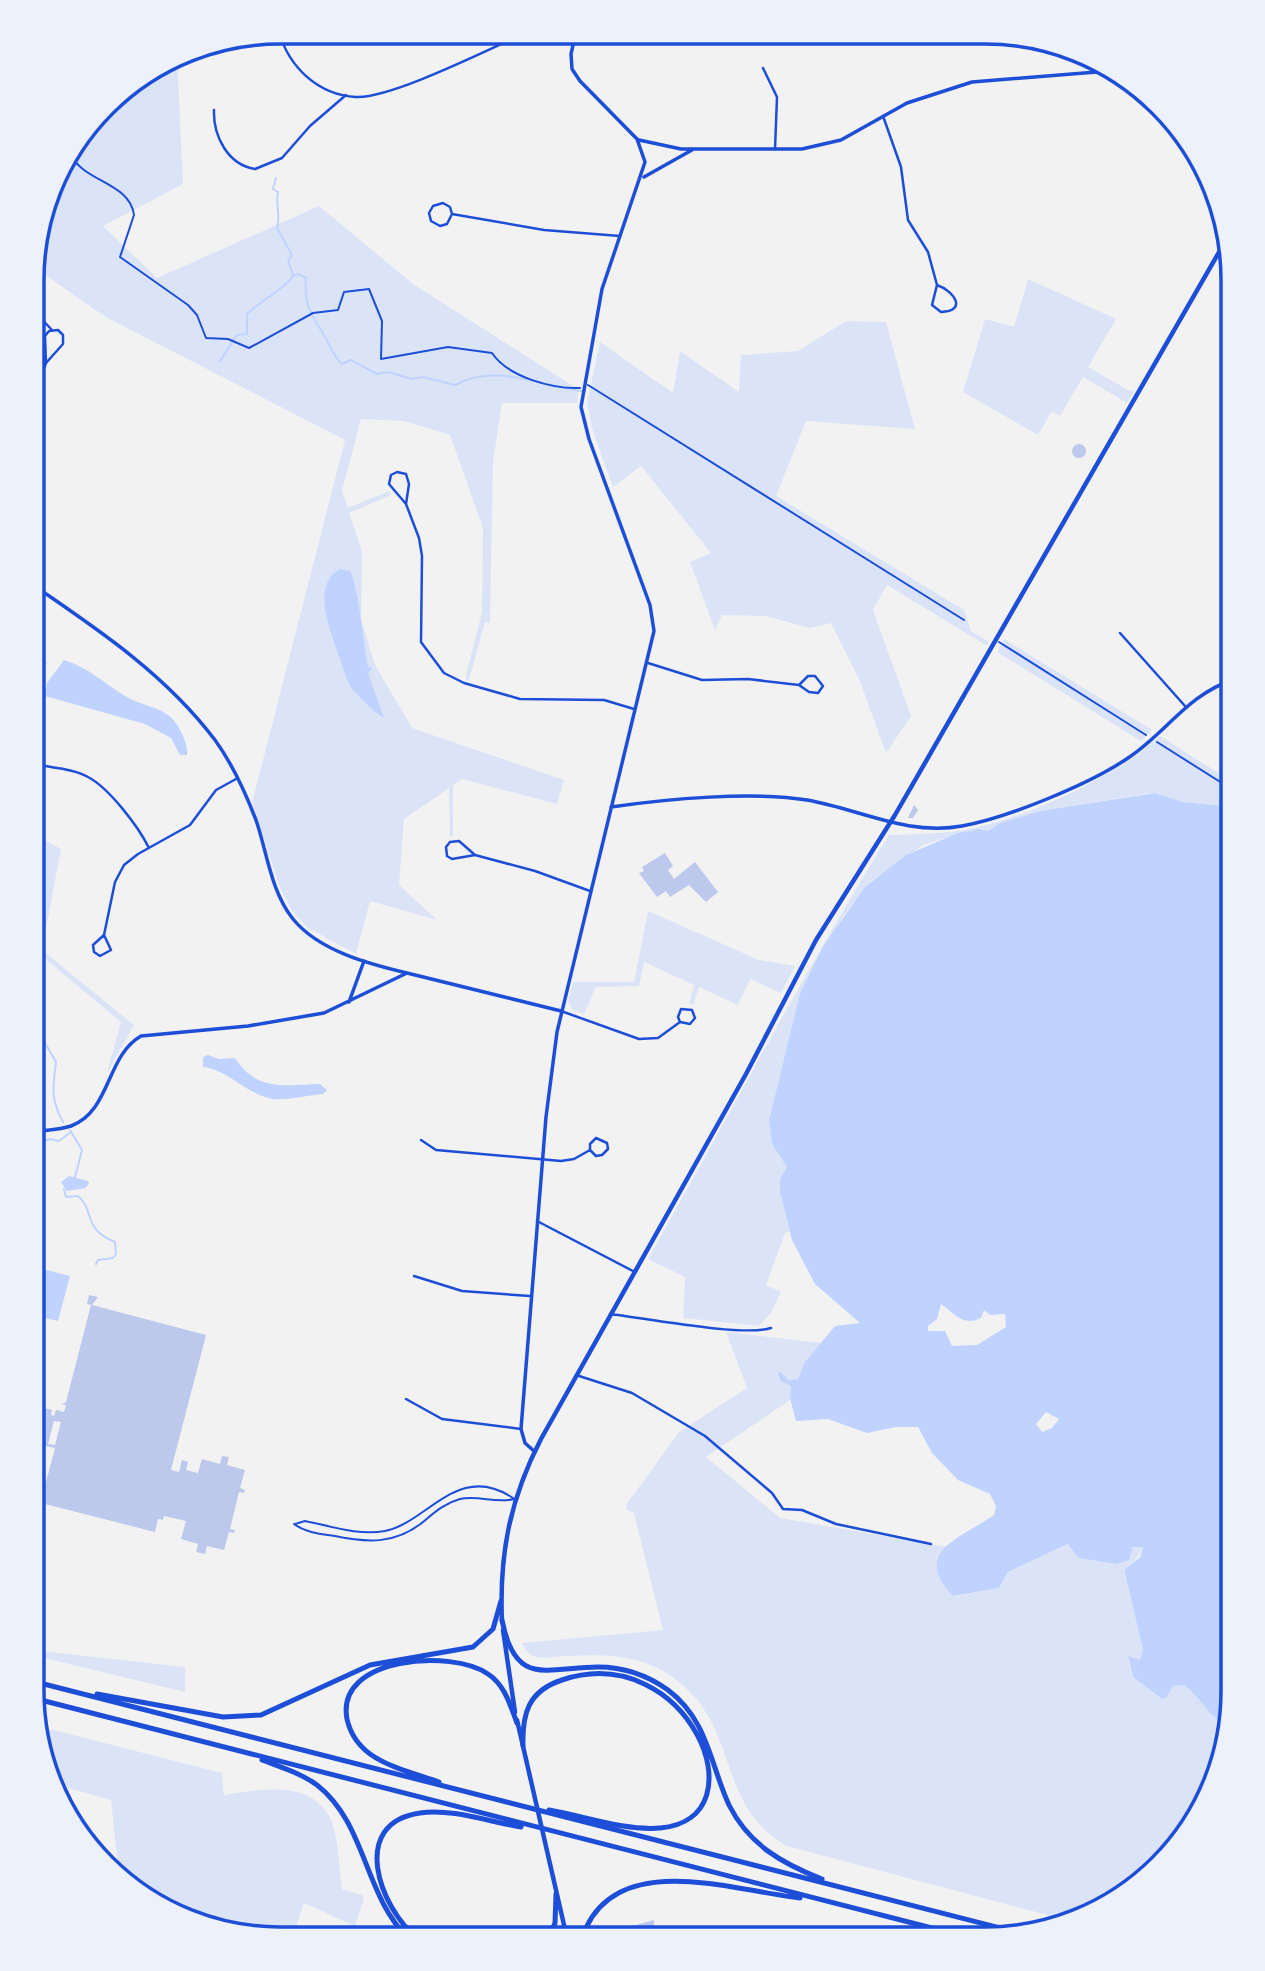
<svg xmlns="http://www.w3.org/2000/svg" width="1265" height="1971" viewBox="0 0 1265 1971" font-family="Raleway,sans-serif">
<rect width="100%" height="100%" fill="#f2f2f2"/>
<path fill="#dbe4f7" d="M177,55L183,184L103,226L157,278L319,206L413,284L578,389L577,403H502L493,462L490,623L485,622L469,680L465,679L482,612L483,528L450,435L404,421L361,419L342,491L348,508L389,491L391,495L349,513L362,551L361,619L375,665L412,728L564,780L557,804L462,779L453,785V836H450L449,788L404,819L399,885L437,920L370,901L356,954L308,928L292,911L279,885L252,803L345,440L104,316L34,267V247L57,169L116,93Z
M1028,279L1116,319L1088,367L1130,391L1135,390L1127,403L1083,377L1060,416L1052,411L1038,435L963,392L985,319L1014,327Z
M846,321L886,322L915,429L806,421L776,496L964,610L971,631L989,642L987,646L887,585L873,610L911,716L886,753L859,679L831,623L809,628L766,616L722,615L715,630L690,562L711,553L641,466L613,487L593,432L587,403L600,342L673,393L680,351L739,392L741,355L798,351Z
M1004,639L1152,730L1141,741L997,652Z
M33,657L48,662L33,690Z
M1160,736L1233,782V807L1183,802L1150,793L1040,811L1000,823L988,831L971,830L923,845L870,882L842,918L800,993L770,1115L772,1143L787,1167C776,1188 784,1209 790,1231L785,1233L766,1285L781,1292L771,1313L759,1326L683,1318L685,1277L648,1259C728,1118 803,973 889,835C912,834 936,834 959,831C1018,822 1116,777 1160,736Z
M33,834L61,849L42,950L134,1025L107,1073L121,1022L44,958L33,953Z
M648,911L759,960L795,966L781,993L750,979L738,1005L699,987L693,1005L689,1003L694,985L644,962L639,986L596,987L584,1014L573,1010L568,1002L573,982H634Z
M726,1332L821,1343L806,1362L798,1379L788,1380L778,1372L781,1381L791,1386L790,1400L706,1457L780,1518L948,1547C929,1563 943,1577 953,1595L956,1596L999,1588L1008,1572L1069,1544L1078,1558L1116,1564L1130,1557L1133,1547L1144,1549L1124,1572L1143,1650L1141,1660L1128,1659L1133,1677L1162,1699L1166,1698L1173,1686L1184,1685C1200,1696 1205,1713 1223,1722L1231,1720L1220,1772L1183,1842L1081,1920L1074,1922L787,1846C715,1806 741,1727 675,1679C643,1655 607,1654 569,1656C559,1656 546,1659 537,1657C529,1655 525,1650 522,1643L663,1630L634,1513L627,1510L626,1505L679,1432L747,1388Z
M32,1650L185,1667V1692L32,1655Z
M38,1726L222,1773L224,1795C259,1790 312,1778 331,1820C339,1840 339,1868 342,1889L362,1895L364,1899L355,1926L304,1903L292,1938L247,1937L129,1889L119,1876L111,1800L50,1783Z"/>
<path fill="#bfd3fe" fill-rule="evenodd" d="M340,569L350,571C358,584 364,647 368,667L372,668L368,673L384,718C374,712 364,702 356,693C347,685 344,670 340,659C332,634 309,586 340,569Z
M64,660C88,667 105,684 125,696C149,710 170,705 182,734C185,741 188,748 187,755H180L171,738L145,724L45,696L47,683Z
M1155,793L1183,802L1233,807V1708L1231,1720L1223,1722C1205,1713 1200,1696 1184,1685L1173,1686L1166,1698L1162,1699L1133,1677L1128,1656L1140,1660L1143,1650L1124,1570L1140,1557L1143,1548L1133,1547L1129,1560L1116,1564L1078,1558L1068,1544L1008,1572L999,1588L953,1596C909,1551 965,1536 994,1515L996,1506L990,1494L958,1480L932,1453L918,1427H896L867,1433L828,1419L796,1421L790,1398L791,1386L781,1381L778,1374L780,1371L788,1380L798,1379L805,1362L835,1326L860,1323L815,1284L792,1240L780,1192V1179L787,1167L772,1144L769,1120L800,993L824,945L865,887L906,855L958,833L979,829L988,831L1000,823L1040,811ZM941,1304C954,1313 963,1327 981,1318L984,1310L990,1315L1005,1314L1006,1327L977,1345L952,1346L945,1331H928V1326L937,1319ZM1046,1412L1059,1419L1052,1428L1042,1432L1036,1424Z
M208,1055L219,1059L235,1058C257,1092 285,1085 320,1084L327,1090L323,1094C306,1095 284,1102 268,1098C243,1091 228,1070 203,1067V1057Z
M69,1176L88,1181L89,1184L85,1188L67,1191L61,1182Z
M32,1266L70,1276L58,1321L32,1315Z"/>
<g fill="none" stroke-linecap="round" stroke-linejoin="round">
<path stroke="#bfd3fe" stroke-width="2" d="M276,178L273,189L278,192C275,205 281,215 277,228L292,255L288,261L293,275
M293,276L298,274L306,278C304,307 311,313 324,335C330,345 333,356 342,364L351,360L377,374L388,372L412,379L423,377L455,385C495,363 538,385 581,391
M220,361L237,335L247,334V314C259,302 287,287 293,276
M32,1013L39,1021L36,1035L45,1043L56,1062C53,1087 50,1098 63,1122
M70,1130L82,1150L75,1177
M32,1158L40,1143L50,1139L59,1141L71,1132
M64,1189L66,1197L78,1196C95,1210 82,1229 115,1242L116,1254L113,1258L98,1260L96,1264"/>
</g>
<path fill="#bdc9ec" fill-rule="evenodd" d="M1072 451a7 7 0 1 1 14 0a7 7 0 1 1-14 0Z
M914,805L918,810L913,818H908Z
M665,853L673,866L668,870L674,879L695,862L718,892L706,902L689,885L670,897L666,891L657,897L639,873L644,871L642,867Z
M89,1295L98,1297L92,1305L206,1335L171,1470L179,1472L182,1460L188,1462L186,1470L198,1473L202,1459L220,1464L222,1456L229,1457L227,1465L245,1470L240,1488L245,1490L244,1493L239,1492L230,1529L235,1530L234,1533L229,1532L224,1550L207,1546L205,1554L196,1552L198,1544L181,1539L186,1521L164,1516L163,1520L158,1519L155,1532L41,1503L45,1485L32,1482V1479L46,1482L55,1448L35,1444L41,1423L40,1418L32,1416V1411L43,1414L44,1408L52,1410L51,1415L54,1416L56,1410L64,1412L66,1405L61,1404L66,1402L91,1305L87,1304ZM54,1421L61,1422L55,1445L48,1444Z
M654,1920V1939H632V1926Z"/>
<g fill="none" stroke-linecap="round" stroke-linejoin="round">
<path stroke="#1d4ed8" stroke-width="2" d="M70,153C82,182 130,182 134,215L120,257L188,305L197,315L206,338L228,339L249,348L313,313L338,310L344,292L369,289L382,321L381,359L448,347L492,353C508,377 552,389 580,388
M588,385L964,620
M999,642L1146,735
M1157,742L1233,790"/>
<path stroke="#1d4ed8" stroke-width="2" d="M294,1524C306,1533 321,1534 335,1536C368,1543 396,1544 423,1522C435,1512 445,1503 460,1499C479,1495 496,1504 514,1499
M295,1524L305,1521C330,1526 359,1536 385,1531C427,1523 458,1461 513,1498
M32,1541L36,1526L32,1525"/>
<path stroke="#1d4ed8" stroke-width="2.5" d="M279,32C289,67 318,95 356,97C391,99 491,48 528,32
M763,68L777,97L775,149
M214,110C213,136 228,165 255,169L282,158L310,126L346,95
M883,116L901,167L908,220L928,252L937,285C954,291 968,311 941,312L932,305L937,285
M452,214L447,224L440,226L431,221L429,213L433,206L443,203L450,207L452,214L544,230L620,236
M33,310L52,330
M33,401L46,363L63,344V335L58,330L49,331L45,336L46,363
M406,504L389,484L391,475L397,472L406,474L409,484L406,504L419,538L422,556L421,642L444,673L464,683L520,699L604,700L634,709
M1120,633L1185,706
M648,663L702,680L748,679L799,685L809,692L818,693L823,686L815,676H808L799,685
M33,755L39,765C55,768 74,769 88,777C109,788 138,826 149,848
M33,769L39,765
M475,855L452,859L447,856L446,847L450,842L459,841L475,855L535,871L590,891
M104,935L111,950L100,956L94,952L93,945L104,935L115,882L124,865L138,854L190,825L216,790L236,779
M561,1011L639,1039L658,1038L680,1022L690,1024L695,1018L692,1010L681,1009L678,1017L680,1022
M421,1140L436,1150L561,1161L574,1159L590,1150L596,1156L602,1155L608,1149L607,1143L596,1138L590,1144V1150
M537,1221L633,1271
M414,1276L462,1291L530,1296
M610,1314C644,1318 744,1337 771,1328
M576,1375L632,1393L705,1436L772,1493L783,1509L802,1510L836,1524L931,1544
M406,1399L442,1419L521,1429"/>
<path stroke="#1d4ed8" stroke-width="3.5" d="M639,140L681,149H802L841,140L907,103L972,82L1109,71
M644,177L692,150
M33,585C99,630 166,675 215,740C231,762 246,794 256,820C267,852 271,892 293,919C319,951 369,964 407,973
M611,807C666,799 753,791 807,800C859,809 907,836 962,826C1007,818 1090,784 1128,758C1166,733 1188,694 1233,680
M349,1002L364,961
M32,1132C45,1130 59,1130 71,1126C111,1111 106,1056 141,1036L248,1026L324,1013L407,973L561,1011
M535,1452L525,1443L521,1429L546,1117L557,1032L654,631L650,605L589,439L581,407L602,289L645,162L637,139L580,81L572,69L571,54L576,32"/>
<path stroke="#1d4ed8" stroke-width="4.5" d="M502,1622C499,1554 510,1499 541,1439L746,1074L816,940L895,815L1226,240
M503,1630L515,1712
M517,1720L567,1938"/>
<path stroke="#1d4ed8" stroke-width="5" d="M502,1620C515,1687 545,1668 598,1667C623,1667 647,1675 668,1690C708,1720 710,1764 729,1805C749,1845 783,1864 822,1879
M32,1681L1020,1933
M97,1694L223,1717L261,1715L370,1665L473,1647L493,1629L501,1601
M33,1698L975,1939
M523,1746C522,1714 528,1691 562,1680C687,1638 765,1819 660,1828C624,1831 584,1816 549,1810
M262,1760C280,1767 301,1773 317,1785C366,1823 364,1895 408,1938
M439,1782C416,1774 390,1768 370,1754C358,1745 350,1733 347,1719C335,1656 453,1649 488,1674C505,1685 510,1705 517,1723
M417,1938C379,1907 349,1823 420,1813C451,1808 490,1822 521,1827
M549,1938L555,1923L556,1894
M582,1938C612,1848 731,1890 800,1898"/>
</g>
<path d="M0 0H1265V1971H0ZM280 44H985A236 236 0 0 1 1221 280V1691A236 236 0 0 1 985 1927H280A236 236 0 0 1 44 1691V280A236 236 0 0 1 280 44Z" fill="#edf1fc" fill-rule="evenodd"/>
<path fill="none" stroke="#1d4ed8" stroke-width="3.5" d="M280 44H985A236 236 0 0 1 1221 280V1691A236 236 0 0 1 985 1927H280A236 236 0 0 1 44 1691V280A236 236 0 0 1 280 44Z"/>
</svg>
